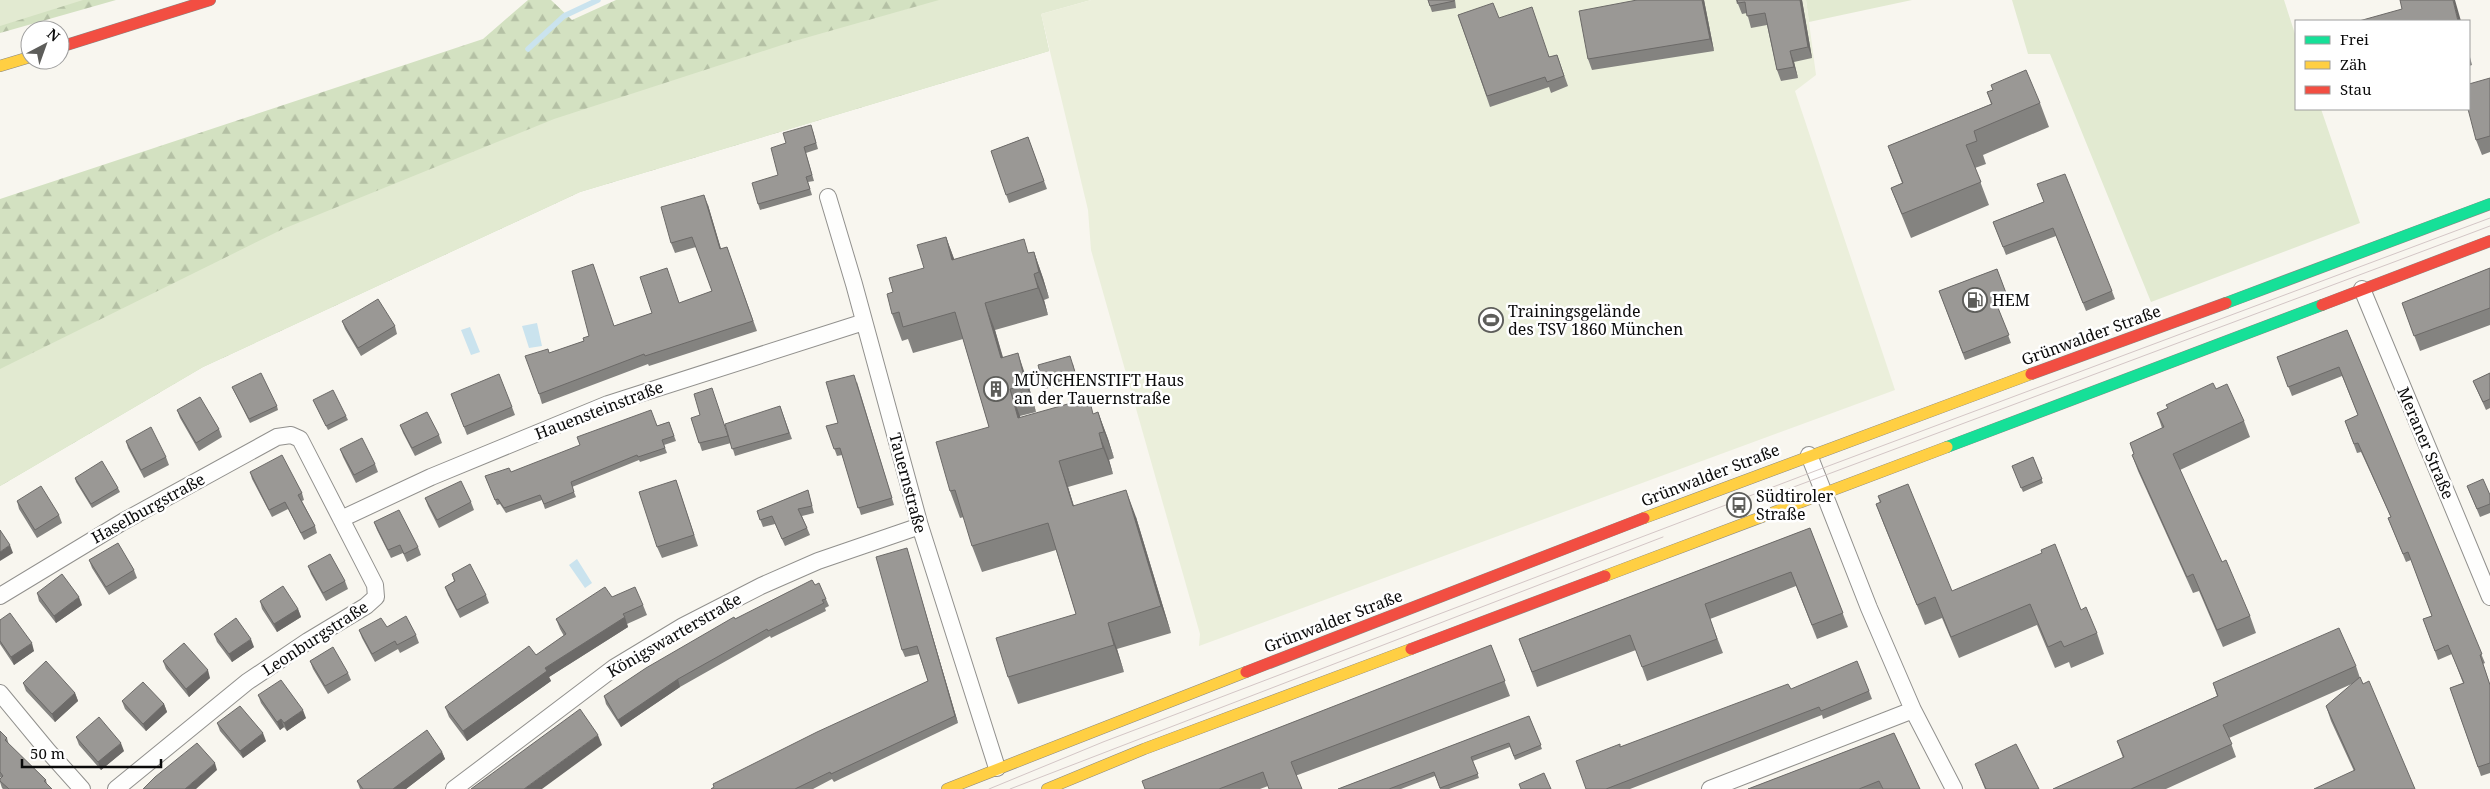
<svg xmlns="http://www.w3.org/2000/svg" width="2490" height="789" viewBox="0 0 2490 789" font-family="'Noto Serif',serif">
<defs>
<pattern id="forest-firs" width="22" height="20" patternUnits="userSpaceOnUse" patternTransform="scale(1.25)"><rect width="22" height="20" fill="#d3e1c1"/><path d="M5 1l3.5 6h-7zM16 11l3.5 6h-7z" fill="#b4c0a4"/></pattern>
</defs>
<rect width="100%" height="100%" fill="#f8f6ef"/>
<path fill="url(#forest-firs)" d="M12,0H116L0,33V13Z
M528,0H551L572,20L616,0H1045L1041,15L1049,51L580,192L203,367L0,486V199L483,39Z"/>
<path fill="#e2ead1" d="M0,0H83L0,26Z
M939,0H1091L1041,14L1049,51L580,192L203,367L0,486V369L283,229L554,119L791,42Z
M1806,0H1912L1809,22Z
M2012,0H2284L2296,37V109H2321L2360,223L2151,302L2050,54H2028Z"/>
<path fill="#ebefdb" d="M1091,0H1806L1816,75L1795,91L1895,390L1199,646L1200,634L1091,250L1088,210L1041,14Z"/>
<path fill="#cae3ee" d="M537,323L542,346L529,348L522,326Z
M470,327L480,352L471,355L461,330Z
M577,559L592,583L585,588L569,565Z"/>
<g fill="none" stroke-linecap="round" stroke-linejoin="round">
<path stroke="#cae3ee" stroke-width="5.5" d="M528,49L564,16L598,0"/>
<defs>
<path id="street" d="M828,197L854,284L920,526L997,768
M2362,289L2490,597
M1809,455L1869,608L1913,710L1954,789
M341,519L431,477L608,404L864,322
M0,596L124,521L277,437L291,435L300,439L375,585L376,597L366,606L308,641L247,682L116,789
M0,693L48,751L82,789
M454,789L615,667L683,626L761,586L818,561L920,526
M1710,789L1913,710"/>
<path id="fast" d="M2226,303L2490,204
M1947,447L2322,305"/>
<path id="slow" d="M0,66L30,57
M1644,518L2031,374
M1605,576L1947,447
M947,789L1246,672
M1047,789L1144,749L1411,649"/>
<path id="jam" d="M60,47L210,0
M2322,305L2490,241
M2031,374L2226,303
M1411,649L1605,576
M1246,672L1644,518"/>
</defs>
<use href="#street" stroke="#91908d" stroke-width="18"/>
<use href="#fast" stroke="#888784" stroke-width="12"/>
<use href="#slow" stroke="#888784" stroke-width="12"/>
<use href="#jam" stroke="#888784" stroke-width="12"/>
<use href="#street" stroke="#fefefd" stroke-width="16"/>
<use href="#fast" stroke="#16e098" stroke-width="11"/>
<use href="#slow" stroke="#ffcf43" stroke-width="11"/>
<use href="#jam" stroke="#f24e42" stroke-width="11"/>
<path stroke="#d3c6c6" stroke-width="1" d="M1775,494L2490,226
M989,789L1103,742L1815,471L2490,218
M1010,789L1663,537"/>
</g>
<path fill="#848380" d="M1428,0H1455L1456,8L1432,12Z
M1637,0H1704L1714,51L1592,70L1588,59Z
M1736,0H1802L1812,58L1794,62L1798,78L1781,81L1777,70L1767,25L1751,28L1747,13L1742,14L1738,4H1737Z
M1458,15L1499,18L1550,57L1557,55L1568,86L1551,93L1549,87L1490,107Z
M2469,53L2472,65L2469,66Z
M2490,78V152L2482,155L2476,140Z
M1987,92L2040,103L2049,127L1983,155L1986,164L1975,168L1989,205L1911,238L1900,211L1891,188L1902,183L1888,146L1991,104Z
M813,131L818,149L806,153L814,181L808,182L812,195L760,210L758,204L778,175Z
M1028,137L1047,189L1009,203L991,151Z
M2043,202L2112,291L2115,299L2086,311L2056,236L2006,255L1993,222Z
M708,205L721,249L727,247L757,331L649,366L648,364L542,404L539,394L549,353L584,341L589,336L614,326L652,313L712,291L696,247L675,253L671,243Z
M946,237L954,259L1029,253L1034,252L1043,278L1049,298L1044,300L1048,315L995,330L1003,357L1027,380L1036,412L1020,416V418L1094,414L1098,412L1108,439L1114,458L1109,460L1113,474L1068,487L1074,506L1136,517L1171,633L1117,649L1124,672L1018,704L1008,677L1076,614L1056,550L982,572L972,546L964,517L960,518L950,491L989,427L963,339L913,353L908,339L902,341L892,314L893,292L924,268Z
M2490,268V325L2420,351L2402,303Z
M1997,269L2009,301L1997,305L2011,343L1965,360L1939,291Z
M342,321L395,326L397,334L361,356L345,329Z
M2347,330L2485,663L2483,664L2490,685V773L2481,776L2450,688L2463,683L2452,654L2438,660L2423,619L2432,616L2411,560L2406,562L2388,518L2391,517L2361,452L2357,453L2345,421L2358,415L2342,376L2292,396L2277,357Z
M1073,364L1077,380L1045,389L1042,381Z
M2490,373V408L2486,410L2473,381Z
M857,382L894,505L861,515L842,455L837,456L826,426L838,423Z
M232,387L277,406L278,410L250,423Z
M2216,389L2244,421L2250,437L2180,470L2222,562L2250,616L2256,633L2223,647L2199,591L2193,593L2138,471L2132,455L2134,454L2130,443L2162,428L2157,413Z
M451,394L512,407L515,415L467,435Z
M313,400L346,416L348,420L328,430Z
M780,406L792,439L735,456L731,443L702,451L691,418L728,435Z
M177,410L219,429L222,437L199,451L180,418Z
M669,422L676,441L664,445L667,453L640,462L639,460L572,487L576,497L545,509L542,500L506,513L500,504L497,505L485,476L511,472Z
M400,425L439,435L442,443L415,456L403,433Z
M126,441L166,457L169,465L144,478L128,448Z
M340,449L375,464L378,472L356,483L343,457Z
M2033,457L2043,483L2023,492L2012,466Z
M250,472L302,493L304,500L302,501L315,526L317,533L304,540L288,509L272,517L252,479Z
M75,478L118,488L120,492L92,508L76,482Z
M676,480L698,546L662,558L657,547Z
M2467,486L2490,495V513L2480,517Z
M808,490L814,513L802,516L810,535L785,546L775,524L763,527L757,511Z
M1878,496L1952,591L2081,610L2097,633L2104,654L2071,668L2069,662L2055,668L2037,625L1959,658L1942,618L1925,625L1884,525L1876,504L1880,503Z
M425,498L471,502L474,510L439,528L428,506Z
M17,501L59,515L62,523L37,538L19,509Z
M374,522L418,547L421,555L407,562L403,553L391,558L377,530Z
M1810,528L1848,627L1817,639L1796,586L1710,619L1723,653L1647,681L1636,650L1537,687L1519,639Z
M909,556L958,723L834,782L832,779L813,789H711L928,681L919,654L905,657L902,650Z
M89,560L134,570L137,578L109,595L92,568Z
M308,566L345,581L348,589L326,601L311,574Z
M452,574L486,595L489,603L460,618L448,595L445,587L454,581Z
M815,585L826,599L829,606L825,608L826,611L771,638L770,636L680,687L621,727L606,704L604,696L735,619Z
M37,593L82,605L56,623L39,601Z
M612,597L643,605L647,615L627,624L628,627L549,677L551,681L467,741L449,717L445,707L536,655L564,636L560,629L556,619Z
M260,601L298,609L301,617L277,632L262,609Z
M0,620L34,651L14,665L0,644Z
M387,627L416,635L419,643L400,653L398,649L375,662L362,638L359,630Z
M214,634L254,647L232,662L217,642Z
M1491,645L1510,696L1260,789H1145Z
M163,661L210,678L189,697L166,669Z
M310,661L348,673L351,680L328,694L313,669Z
M2356,666L2360,678L2415,789L2354,771L2331,721L2326,706L2354,683L2229,738L2236,757L2166,789H2053L2123,758L2117,741L2217,696L2213,683Z
M23,683L75,693L78,701L55,722L26,691Z
M1791,689L1869,691L1872,699L1823,719L1822,715L1630,789H1586L1620,747Z
M258,695L306,718L287,731L284,727L280,730L261,703Z
M122,701L164,704L167,712L146,731L125,709Z
M1529,716L1542,749L1515,760L1510,747L1473,761L1479,778L1449,789H1440L1435,776L1401,789H1338Z
M217,723L266,741L243,758L220,731Z
M0,731L7,738L9,745L46,780L47,784L52,789H3L2,788L0,782L1,778L0,777Z
M1894,733L1920,789H1748Z
M76,737L124,751L101,770L79,745Z
M442,752L445,759L406,789H360L357,781Z
M1975,764L2039,789H1985Z"/>
<path fill="#6c6a68" d="M1702,0H1704L1714,51L1710,39Z
M1800,0H1802L1812,58L1808,47Z
M2453,0H2455L2461,21H2458Z
M1790,51L1794,62L1798,78L1794,67Z
M704,195L708,205L724,259L720,249Z
M946,237L956,264L952,260Z
M1034,252L1043,278L1049,298L1039,272Z
M1034,274L1044,300L1048,315L1038,288Z
M985,303L995,330L1010,384L1001,358Z
M1018,353L1027,380L1036,412L1026,385Z
M1010,389L1020,416L1028,445L1018,418Z
M1098,412L1108,439L1114,458L1104,432Z
M1099,433L1109,460L1113,474L1103,448Z
M1059,461L1068,487L1082,533L1073,506Z
M1126,490L1136,517L1171,633L1161,606Z
M10,545L13,553L0,561V552Z
M907,548L909,556L958,723L955,716Z
M79,597L82,605L56,623L54,616Z
M298,609L301,617L277,632L274,624Z
M625,617L628,627L549,677L551,681L467,741L463,731L545,668Z
M1108,623L1117,649L1124,672L1114,645Z
M251,639L254,647L232,662L229,654Z
M32,643L34,651L14,665L11,657Z
M208,670L210,678L189,697L186,689Z
M678,679L680,687L621,727L618,720Z
M75,693L78,701L55,722L52,714Z
M164,704L167,712L146,731L143,724Z
M303,710L306,718L287,731L284,723Z
M281,719L284,727L280,730L277,722Z
M263,733L266,741L243,758L240,751Z
M598,735L602,745L542,789H524Z
M121,743L124,751L101,770L98,762Z
M442,752L445,759L406,789H393Z
M215,763L217,770L196,789H185Z"/>
<path fill="#9a9895" stroke="#6c6a68" d="M1428,0H1454V1L1430,6Z
M1637,0H1702L1710,39L1588,59L1579,11Z
M1737,0H1800L1808,47L1790,51L1794,67L1777,70L1765,13L1747,16L1745,2L1738,3Z
M2400,0H2453L2458,21H2359L2402,9Z
M1493,3L1499,18L1532,7L1549,57L1557,55L1564,76L1547,82L1545,77L1487,96L1458,15Z
M2026,70L2040,103L1974,131L1977,141L1966,145L1981,182L1902,214L1891,188L1903,183L1888,146L1992,104L1987,92L1993,90L1991,85Z
M2490,78V136L2476,140L2468,109H2469V84Z
M811,125L816,143L804,147L812,175L806,177L810,189L758,204L752,183L778,175L771,148L786,143L783,133Z
M1028,137L1044,181L1006,195L991,151Z
M2065,174L2112,291L2083,303L2053,228L2003,247L1993,222L2044,202L2037,184Z
M704,195L720,249L727,247L753,321L645,356L644,354L539,394L525,356L548,349L549,353L584,341L583,338L589,336L572,271L593,264L614,326L652,313L640,277L667,268L679,303L712,291L692,237L671,243L661,207Z
M946,237L952,260L1024,239L1028,253L1034,252L1039,272L1034,274L1038,288L985,303L1001,358L1018,353L1026,385L1010,389L1018,418L1089,398L1093,414L1098,412L1104,432L1099,433L1103,448L1059,461L1073,506L1126,490L1161,606L1108,623L1114,645L1008,677L996,638L1076,614L1048,523L972,546L955,490L950,491L936,442L989,427L955,312L903,327L899,312L892,314L887,294L893,292L889,278L924,268L917,245Z
M2490,268V308L2414,336L2402,303Z
M1997,269L2006,293L1994,298L2009,335L1963,353L1939,291Z
M378,299L395,326L358,348L342,321Z
M2347,330L2482,654L2480,655L2490,685V763L2478,767L2450,688L2464,683L2448,645L2435,651L2423,619L2432,616L2408,552L2403,554L2388,518L2391,517L2358,443L2354,444L2345,421L2358,415L2339,367L2288,387L2277,357Z
M1070,356L1075,372L1042,381L1038,365Z
M261,373L277,406L249,419L232,387Z
M2490,373V399L2483,402L2473,381Z
M499,374L512,407L464,427L451,394Z
M854,375L892,498L858,508L840,448L834,449L826,426L838,423L826,382Z
M2213,383L2216,389L2227,384L2244,421L2173,454L2222,562L2226,560L2250,616L2217,630L2193,574L2187,577L2132,455L2134,454L2130,443L2164,427L2157,413L2168,408L2166,405Z
M712,388L728,436L699,443L691,418L700,415L694,394Z
M333,390L346,416L326,426L313,400Z
M200,397L219,429L196,443L177,410Z
M780,406L789,433L732,449L725,424Z
M651,410L657,426L669,422L674,436L662,440L665,448L638,457L637,455L571,482L574,492L544,504L540,495L504,508L498,499L495,500L485,476L509,468L511,472L580,445L577,437Z
M427,412L439,435L412,448L400,425Z
M151,427L166,457L141,470L126,441Z
M362,438L375,464L354,475L340,449Z
M282,455L302,493L298,495L315,526L301,533L285,502L269,510L250,472Z
M2033,457L2042,479L2021,488L2012,466Z
M102,461L118,488L91,504L75,478Z
M2483,479L2490,495V504L2477,509L2467,486Z
M676,480L694,535L657,547L639,492Z
M461,481L471,502L437,520L425,498Z
M1908,484L1952,591L2042,553L2041,550L2055,544L2081,610L2086,607L2097,633L2064,647L2061,641L2048,647L2030,604L1951,637L1935,597L1917,605L1876,504L1881,502L1878,496Z
M41,486L59,515L35,530L17,501Z
M808,490L812,506L798,509L807,528L782,539L772,516L760,520L757,511Z
M399,510L418,547L404,554L400,545L388,550L374,522Z
M1810,528L1843,613L1812,625L1791,572L1705,604L1717,639L1642,667L1630,635L1532,672L1519,639Z
M0,530L10,545L0,552Z
M118,543L134,570L106,587L89,560Z
M907,548L955,716L831,774L830,772L795,789H711L714,787L713,784L817,732L928,681L917,646L902,650L876,557Z
M330,554L345,581L323,593L308,566Z
M470,564L486,595L457,610L445,587L455,581L452,574Z
M62,574L79,597L54,616L37,593Z
M812,580L815,585L819,583L826,599L822,600L824,603L768,631L767,629L678,679L618,720L604,696L646,668L734,617L735,619Z
M283,586L298,609L274,624L260,601Z
M605,587L612,597L635,587L643,605L623,614L625,617L545,668L547,671L463,731L445,707L529,646L536,655L566,634L556,619Z
M10,613L32,643L11,657L0,641V620Z
M406,616L416,635L397,645L395,641L372,654L359,630L381,618L387,627Z
M236,618L251,639L229,654L214,634Z
M2339,628L2356,666L2223,725L2232,744L2131,789H2053L2124,757L2117,741L2218,696L2213,683Z
M184,643L208,670L186,689L163,661Z
M1491,645L1505,681L1291,762L1302,789H1269L1263,772L1219,789H1145L1142,781Z
M333,647L348,673L325,686L310,661Z
M46,661L75,693L52,714L23,683Z
M1857,661L1869,691L1821,711L1819,707L1606,789H1586L1576,761L1620,744V747L1788,684L1791,689Z
M2360,677L2363,684L2369,681L2415,789H2314L2355,770L2326,706Z
M281,680L303,710L284,723L281,719L277,722L258,695Z
M143,682L164,704L143,724L122,701Z
M240,706L263,733L240,751L217,723Z
M580,709L598,735L524,789H471Z
M1529,716L1541,745L1514,756L1509,743L1471,757L1478,774L1440,788L1434,772L1389,789H1338Z
M99,717L121,743L98,762L76,737Z
M427,730L442,752L393,789H363L357,781Z
M0,731L7,738L5,740L46,780L44,781L52,789H9L0,781V779L3,776L0,772Z
M1894,733L1920,789H1883L1879,781L1859,789H1748Z
M197,743L215,763L185,789H143L155,777Z
M2016,744L2039,789H1986L1975,764Z
M1544,773L1551,789H1521L1519,784Z"/>
<defs>
<symbol id="fuel-ring" viewBox="-11 -11 22 22"><circle r="9.5" fill="#fff" stroke="#5d5d5a" stroke-width="1.5"/><path d="M-5.5-6h7V0h2V4h1.3V-2.5L3-4.5l.8-.8L6-3V5H2.5V1h-1V6h-7ZM-4.2-4.7v3.2H.2V-4.7Z" fill="#5d5d5a"/></symbol>
<symbol id="stadium-ring" viewBox="-11 -11 22 22"><circle r="9.5" fill="#fff" stroke="#5d5d5a" stroke-width="1.5"/><path d="M0-5a6.5 5 0 1 0 0 10a6.5 5 0 1 0 0-10ZM-3.5-1.8h7v3.6h-7Z" fill="#5d5d5a"/></symbol>
<symbol id="building-ring" viewBox="-11 -11 22 22"><circle r="9.5" fill="#fff" stroke="#5d5d5a" stroke-width="1.5"/><path d="M-4-6H4V6H1V3H-1V6H-4ZM-2.5-4.3h1.7v1.8h-1.7ZM.8-4.3h1.7v1.8H.8ZM-2.5-1h1.7V.8h-1.7ZM.8-1h1.7V.8H.8Z" fill="#5d5d5a"/></symbol>
<symbol id="bus-ring" viewBox="-11 -11 22 22"><circle r="9.5" fill="#fff" stroke="#5d5d5a" stroke-width="1.5"/><path d="M-5-6H5V4H4V6H2V4H-2V6H-4V4H-5ZM-3.5-4V0h7V-4ZM-3.5 1.2v1.5H-2V1.2ZM2 1.2v1.5H3.5V1.2Z" fill="#5d5d5a"/></symbol>
</defs>
<g fill-rule="evenodd">
<use href="#fuel-ring" x="1961" y="286" width="28" height="28"/>
<use href="#stadium-ring" x="1477" y="306" width="28" height="28"/>
<use href="#building-ring" x="982" y="375" width="28" height="28"/>
<use href="#bus-ring" x="1725" y="491" width="28" height="28"/>
</g>
<g text-anchor="middle" stroke-width="5" stroke-linejoin="round" paint-order="stroke">
<g font-size="16" fill="#0a0a0a" stroke="#fff" text-anchor="start">
<text x="1992" y="306">HEM</text>
<text x="1508" y="317">Trainingsgelände<tspan x="1508" dy="18">des TSV 1860 München</tspan></text>
<text x="1014" y="386">MÜNCHENSTIFT Haus<tspan x="1014" dy="18">an der Tauernstraße</tspan></text>
<text x="1756" y="502">Südtiroler<tspan x="1756" dy="18">Straße</tspan></text>
</g>
<g font-size="16" fill="#0a0a0a" stroke="#fff">
<text transform="translate(2091 335) rotate(-20)" y="6">Grünwalder Straße</text>
<text transform="translate(599 410) rotate(-21)" y="6">Hauensteinstraße</text>
<text transform="translate(2426 443) rotate(67)" y="6">Meraner Straße</text>
<text transform="translate(1710 475) rotate(-21)" y="6">Grünwalder Straße</text>
<text transform="translate(908 483) rotate(75)" y="6">Tauernstraße</text>
<text transform="translate(148 508) rotate(-29)" y="6">Haselburgstraße</text>
<text transform="translate(1333 621) rotate(-21)" y="6">Grünwalder Straße</text>
<text transform="translate(674 635) rotate(-30)" y="6">Königswarterstraße</text>
<text transform="translate(315 638) rotate(-33)" y="6">Leonburgstraße</text>
</g>
</g>
<rect x="2295" y="20" width="175" height="90" fill="#ffffff" stroke="#9d9d9d"/>
<rect x="2305" y="36" width="25" height="8" fill="#16e098" stroke="#9d9d9d"/>
<text x="2340" y="45" font-size="15" fill="#0a0a0a">Frei</text>
<rect x="2305" y="61" width="25" height="8" fill="#ffcf43" stroke="#9d9d9d"/>
<text x="2340" y="70" font-size="15" fill="#0a0a0a">Zäh</text>
<rect x="2305" y="86" width="25" height="8" fill="#f24e42" stroke="#9d9d9d"/>
<text x="2340" y="95" font-size="15" fill="#0a0a0a">Stau</text>
<g transform="translate(45 45) rotate(41)"><circle r="24" fill="#ffffff" stroke="#9d9d9d"/>
<path d="M0-4L9 19L0 12L-9 19Z" fill="#5d5d5a"/>
<text y="-8" font-size="14" font-weight="bold" text-anchor="middle" fill="#0a0a0a">N</text>
</g>
<path d="M22 759v8h139v-8" fill="none" stroke="#0a0a0a" stroke-width="2.5"/>
<text x="30" y="759" font-size="15" fill="#0a0a0a" stroke="#ffffff" stroke-width="4" paint-order="stroke">50 m</text>
</svg>
